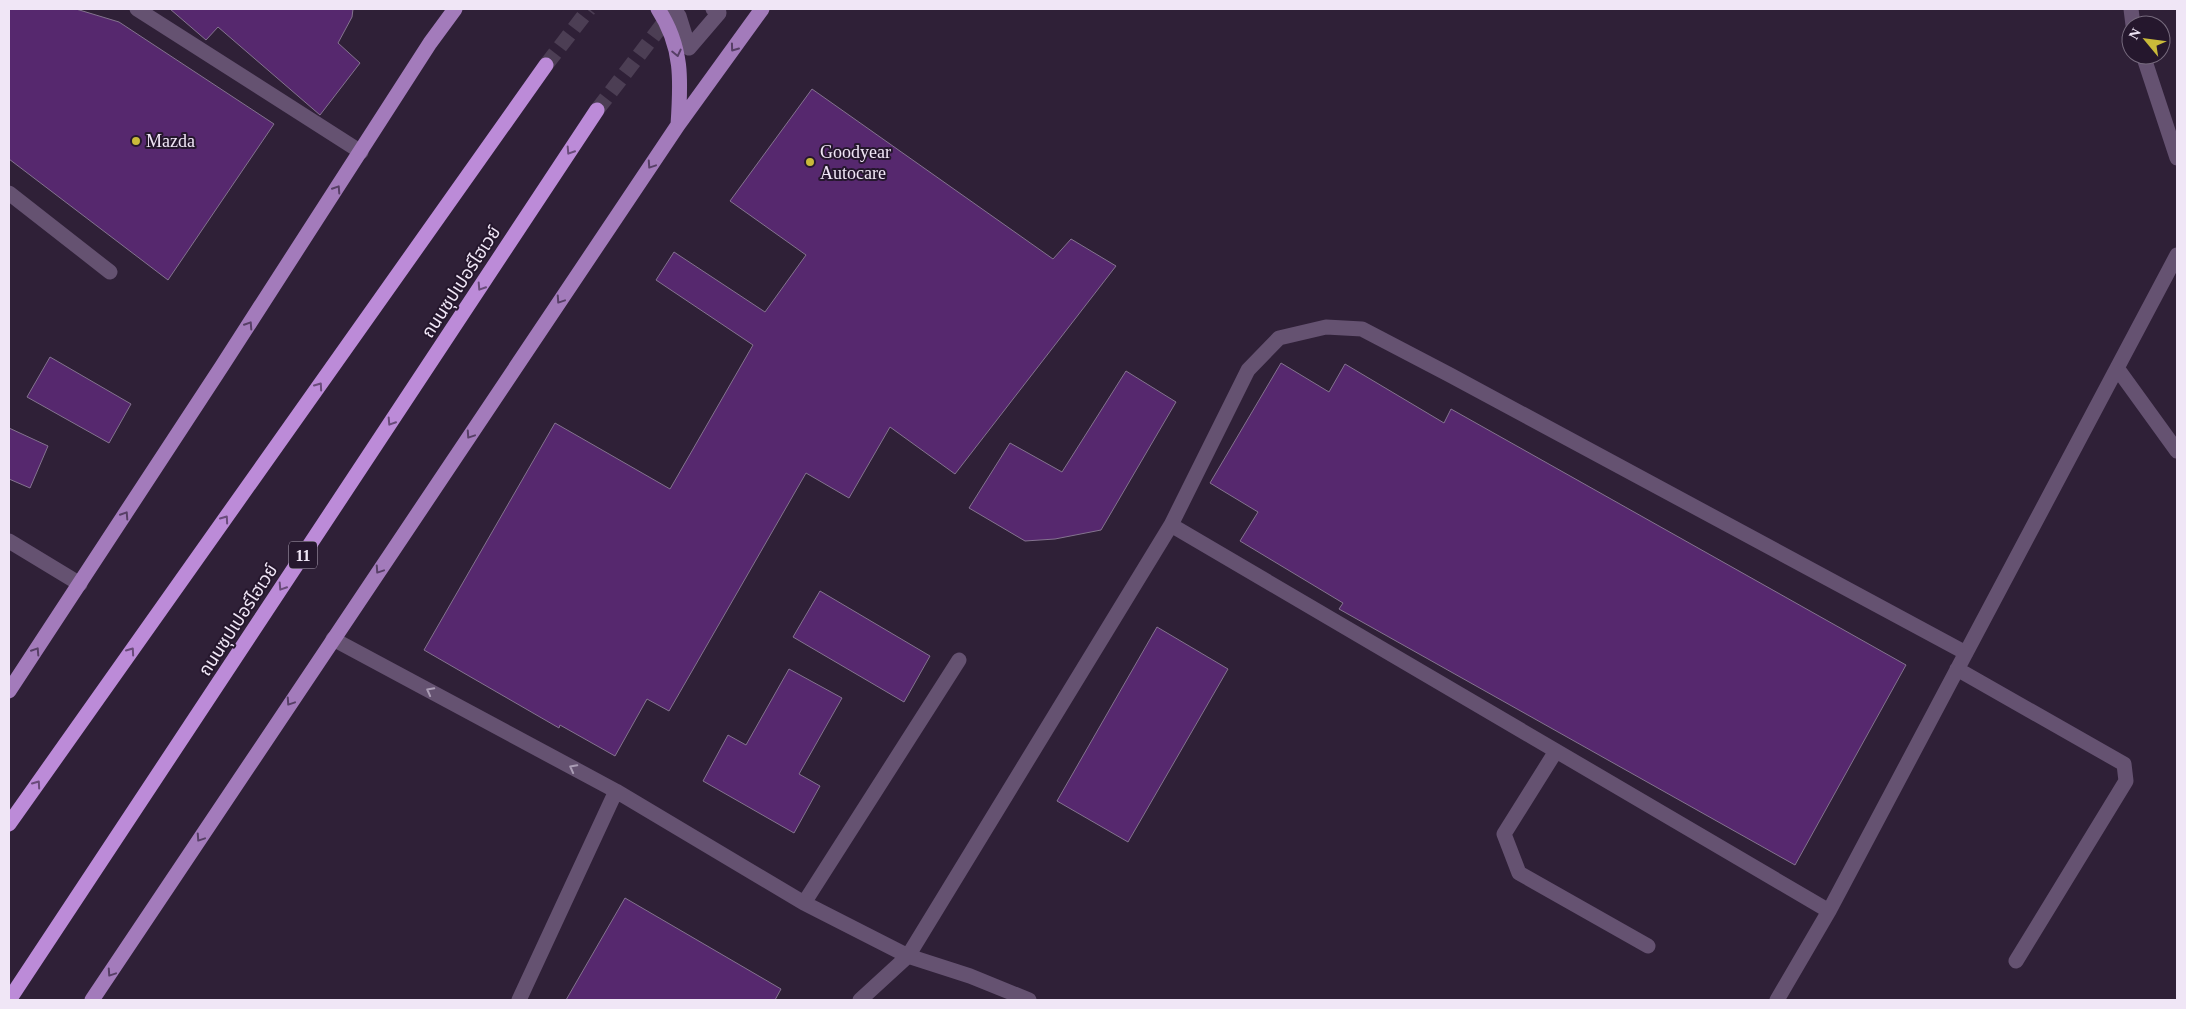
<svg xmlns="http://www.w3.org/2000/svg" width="2186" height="1009" viewBox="0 0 2186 1009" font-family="'Times New Roman','Noto Sans Thai',serif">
<rect width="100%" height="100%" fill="#2f2037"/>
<path fill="#56286e" stroke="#84738f" d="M9,9H76L119,22L274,124L168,280L9,159Z
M170,9H353L352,17L338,43L360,63L320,115L218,27L206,40Z
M812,89L1053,259L1071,239L1116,266L955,474L890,427L849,498L806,473L669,711L647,699L615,756L560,725L559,728L424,650L555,423L670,489L753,345L656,280L674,252L765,312L806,255L730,201Z
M50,357L131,404L109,443L27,397Z
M1281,363L1329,392L1345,364L1444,423L1451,409L1906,665L1795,865L1339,609L1343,603L1240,541L1258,512L1210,483Z
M1126,371L1176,402L1101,530L1055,539L1025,541L969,508L1010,443L1062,472Z
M9,428L48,446L30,488L9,479Z
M820,591L930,656L904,702L793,637Z
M1157,627L1228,669L1128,842L1057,801Z
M789,669L842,698L799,774L820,786L794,833L703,781L728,735L746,745Z
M625,898L781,989L775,1000H566Z"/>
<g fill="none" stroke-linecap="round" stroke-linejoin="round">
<path stroke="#4c3e54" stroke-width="15" stroke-dasharray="15 8" stroke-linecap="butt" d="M546,65L589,9
M597,110L672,12"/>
<path stroke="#655271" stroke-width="15" d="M137,9L361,152
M674,9L679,16L689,48
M2131,9L2133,25
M689,48L719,13L713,9
M2143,55L2177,158
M9,193L110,272
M2117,368L2177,451
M1171,525L1248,370L1279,338L1326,327L1362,329L1450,375L1966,653
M9,541L80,584
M333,639L616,791L804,903L908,956L1171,525L1829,911
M1957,669L2124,764L2126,781L2016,961
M1556,751L1504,834L1519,873L1648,946
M804,903L959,660
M519,1000L616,791
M860,1000L908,956L970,976L1029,1000
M1777,1000L1829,911L2177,255"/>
<path stroke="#a37bbb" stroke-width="15" d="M658,9C683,47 681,81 678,125
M9,691L222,366L430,43L455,9
M92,1000L678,125L762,9"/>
<path stroke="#bc8bd8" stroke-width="15" d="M9,824L546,65
M9,1000L597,110"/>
</g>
<defs><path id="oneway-chevron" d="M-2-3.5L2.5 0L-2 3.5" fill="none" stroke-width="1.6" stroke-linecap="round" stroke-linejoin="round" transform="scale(1.25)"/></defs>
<g stroke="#573f66">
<use href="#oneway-chevron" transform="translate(734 48) rotate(126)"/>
<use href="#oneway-chevron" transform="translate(677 53) rotate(77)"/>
<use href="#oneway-chevron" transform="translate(651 165) rotate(124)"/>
<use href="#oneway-chevron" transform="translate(337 189) rotate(-57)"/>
<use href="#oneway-chevron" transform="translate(560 300) rotate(124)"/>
<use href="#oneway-chevron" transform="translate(249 325) rotate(-57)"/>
<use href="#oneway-chevron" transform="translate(470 435) rotate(124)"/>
<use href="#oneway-chevron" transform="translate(125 515) rotate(-57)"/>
<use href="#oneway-chevron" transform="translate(379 570) rotate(124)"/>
<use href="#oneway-chevron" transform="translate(36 651) rotate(-57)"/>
<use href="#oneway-chevron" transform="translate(290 702) rotate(124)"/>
<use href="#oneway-chevron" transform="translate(200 838) rotate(124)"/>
<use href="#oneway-chevron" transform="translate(111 973) rotate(124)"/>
</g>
<g stroke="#694b7a">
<use href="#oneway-chevron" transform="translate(570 151) rotate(123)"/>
<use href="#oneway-chevron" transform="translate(481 287) rotate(123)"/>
<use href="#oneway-chevron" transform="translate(319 386) rotate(-55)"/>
<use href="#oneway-chevron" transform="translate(391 422) rotate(123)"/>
<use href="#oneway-chevron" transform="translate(225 519) rotate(-55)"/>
<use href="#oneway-chevron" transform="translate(282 587) rotate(123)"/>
<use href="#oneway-chevron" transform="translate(131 651) rotate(-55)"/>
<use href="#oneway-chevron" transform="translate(37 784) rotate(-55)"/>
</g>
<g stroke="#aa9cb4">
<use href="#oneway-chevron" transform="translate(430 691) rotate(-152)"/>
<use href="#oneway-chevron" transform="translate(573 768) rotate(-152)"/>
</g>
<g fill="#c9ba3a" stroke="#25172d" stroke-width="2">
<circle cx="136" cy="141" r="5"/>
<circle cx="810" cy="162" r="5"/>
</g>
<g text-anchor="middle" stroke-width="4" stroke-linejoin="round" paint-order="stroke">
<rect fill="#25172d" stroke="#b3a8ba" stroke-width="1" x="289" y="541.5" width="28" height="27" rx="4"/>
<g font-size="16" font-weight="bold" fill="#f0e6f6">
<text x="303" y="561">11</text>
</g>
<g font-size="18" fill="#f0e6f6" stroke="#25172d" text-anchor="start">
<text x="146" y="147">Mazda</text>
<text x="820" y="158">Goodyear<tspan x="820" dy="21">Autocare</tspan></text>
</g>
<g font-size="18" fill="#f0e6f6" stroke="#25172d">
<text transform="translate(461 282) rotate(-57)" y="6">ถนนซุปเปอร์ไฮเวย์</text>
<text transform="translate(238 620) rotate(-57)" y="6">ถนนซุปเปอร์ไฮเวย์</text>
</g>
</g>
<rect width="2186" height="1009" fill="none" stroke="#f0e6f6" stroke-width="20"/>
<g transform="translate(2146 40) rotate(299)"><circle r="24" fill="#25172d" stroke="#766a7d"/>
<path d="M0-4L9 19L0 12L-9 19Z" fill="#c9ba3a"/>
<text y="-8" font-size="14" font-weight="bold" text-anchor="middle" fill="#f0e6f6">N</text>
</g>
</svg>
